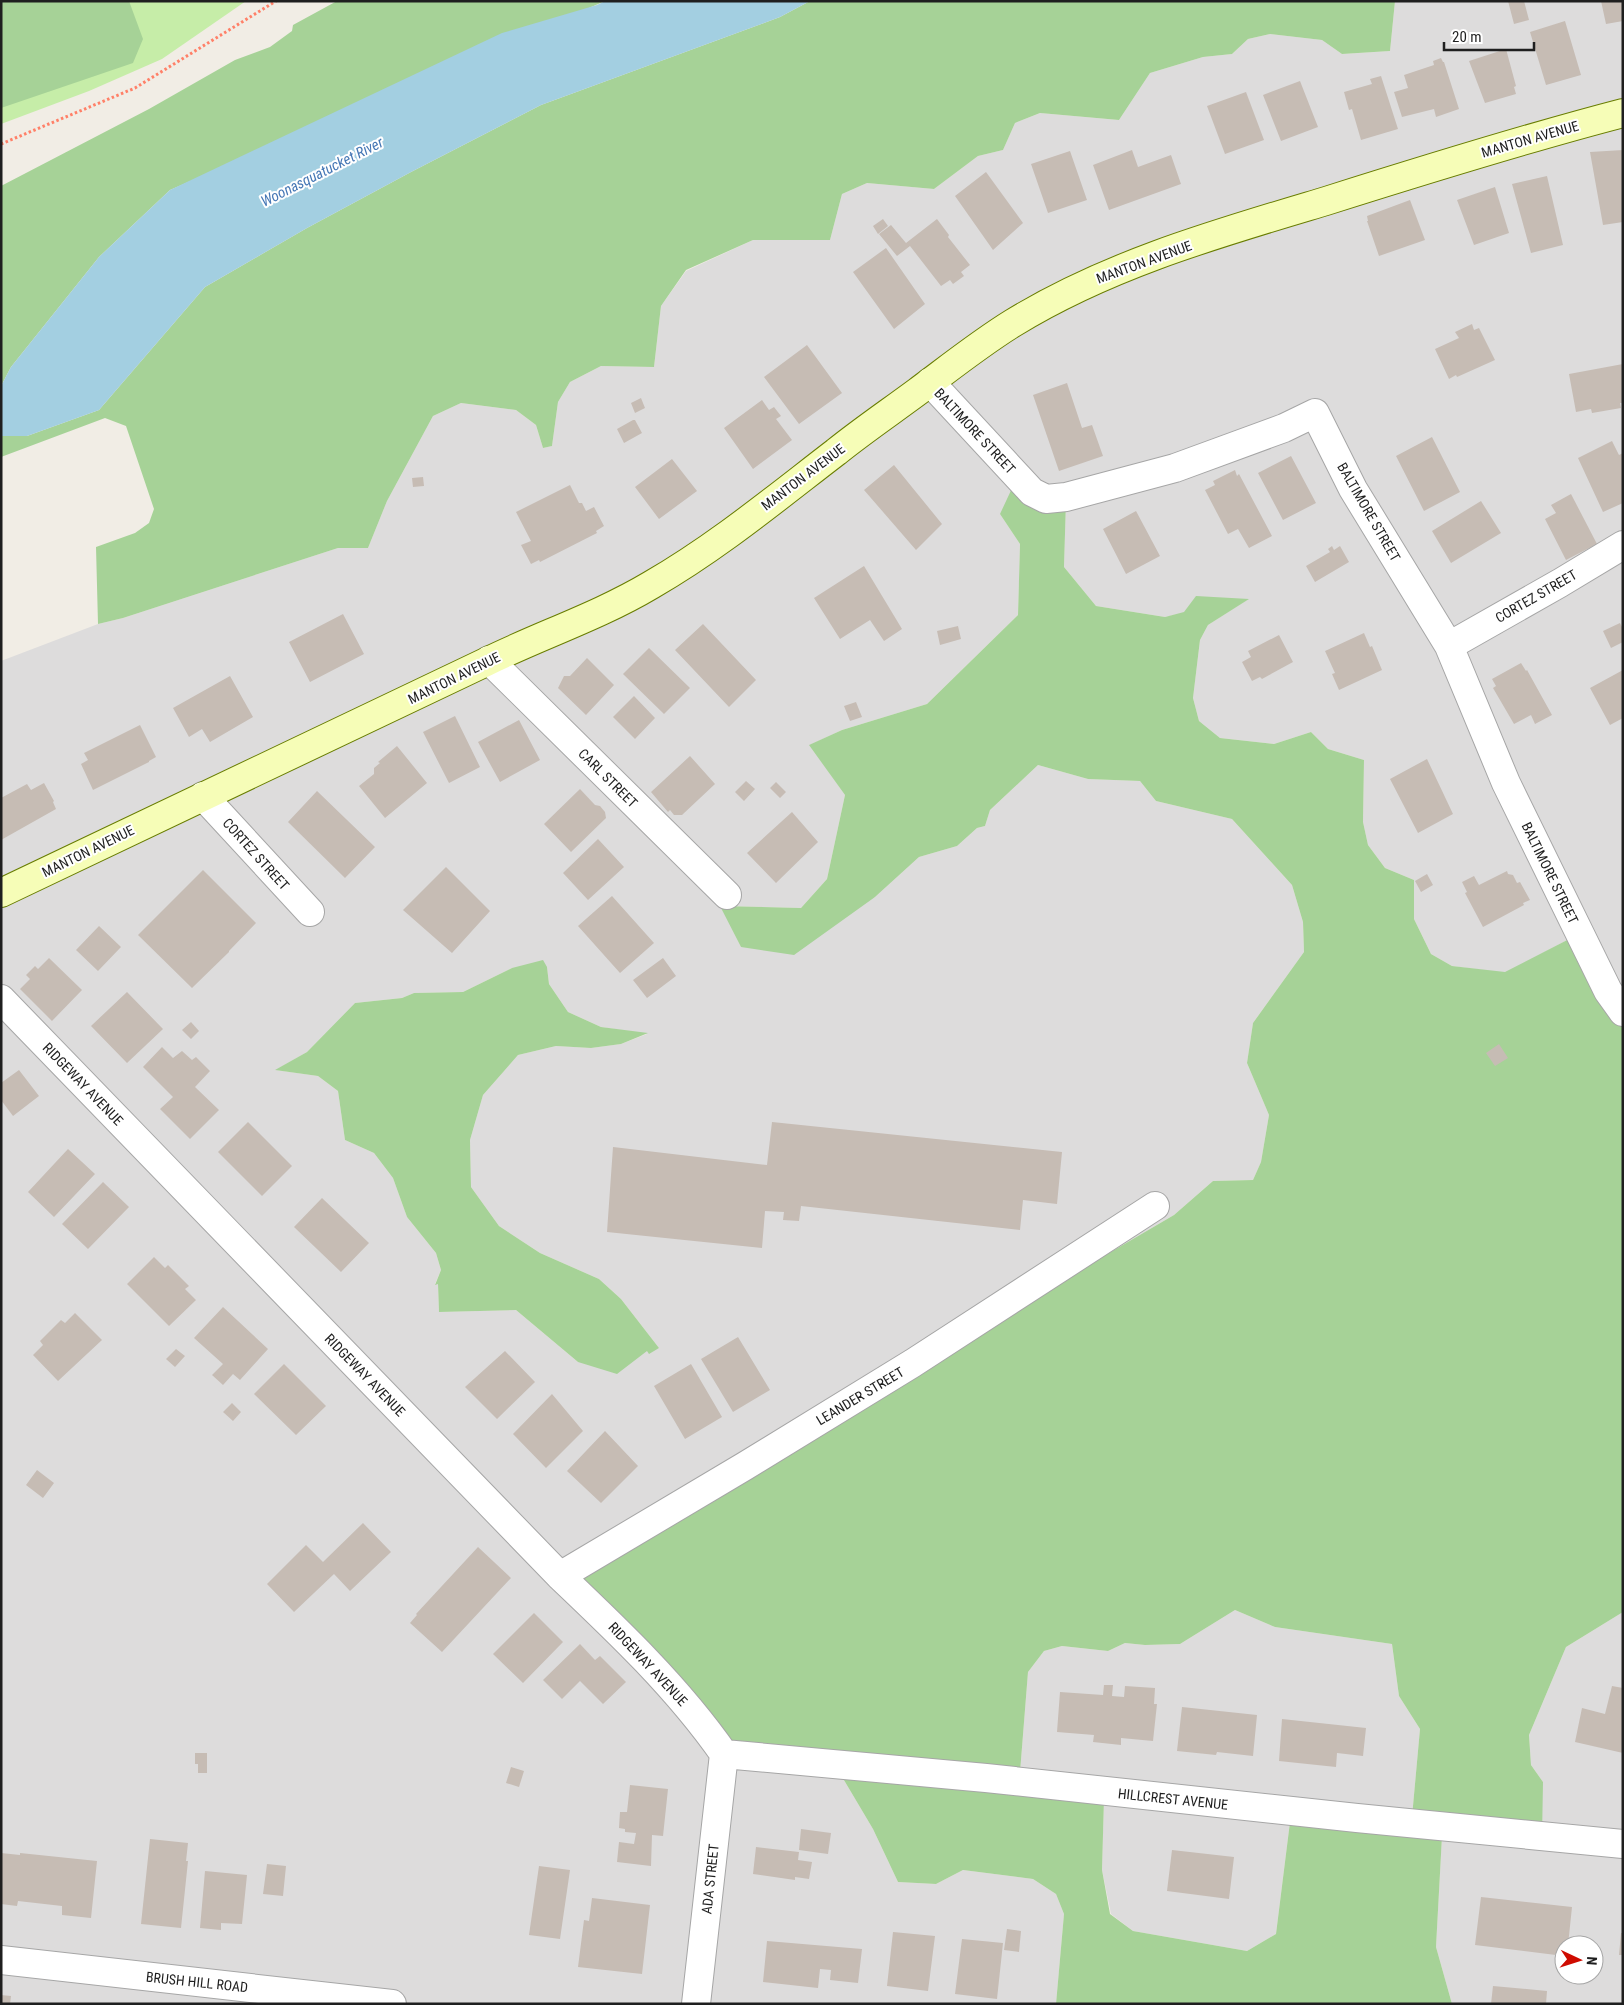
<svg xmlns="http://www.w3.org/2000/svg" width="1624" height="2005" viewBox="0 0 1624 2005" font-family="'Roboto Condensed',sans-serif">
<rect width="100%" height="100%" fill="#f1ede5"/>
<path fill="#dddcdc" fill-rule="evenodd" d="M1395,1H1623V1007L1575,936L1505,973L1452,966L1431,954L1414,919V880L1385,868L1368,845L1363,822L1364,760L1328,749L1311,732L1274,744L1220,738L1199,721L1193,698L1200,640L1208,625L1248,599L1165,617L1096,606L1064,567L1066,501L1000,514L1020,544L1018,615L927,704L842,730L810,745L845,795L827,879L801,908L721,906L741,947L875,897L919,857L957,846L977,828L985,826L990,810L1038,765L1088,779L1140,781L1156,801L1232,819L1292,885L1303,922L1304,952L1253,1023L1247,1063L1269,1115L1261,1162L1253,1180L1213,1181L1174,1215L957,1342L838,1770L873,1829L898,1882L936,1884L963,1870L1033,1879L1056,1894L1064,1914L1056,2004H1V661L98,624L123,618L338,548H368L387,501L433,416L461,403L516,410L536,425L543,448L552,446L558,402L570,382L601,366L654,367L661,306L686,271L753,240H830L842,194L867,183L934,189L978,156L1003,150L1015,123L1040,113L1119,120L1150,73L1203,57L1232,54L1248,39L1270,34L1322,40L1342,54L1390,51ZM547,967L549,984L568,1012L601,1027L647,1034L621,1044L591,1048L556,1046L518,1055L483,1095L470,1140L471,1187L499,1226L540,1253L599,1279L621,1299L659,1348L578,1362L516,1310L439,1312L438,1284H435L441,1270L436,1253L407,1217L393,1178L374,1153L345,1140L338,1091L318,1076L276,1070L307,1052L355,1003L402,998L414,993L463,992L512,968Z
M1235,1610L1275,1627L1392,1644L1399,1696L1420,1729L1411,1828L1290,1822L1276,1934L1247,1951L1133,1931L1111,1914L1102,1870L1104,1799L1019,1785L1028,1672L1044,1651L1062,1646L1108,1651L1125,1643L1145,1645L1180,1644Z
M1623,1612V2004H1452L1436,1947L1442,1836L1543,1782L1531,1765L1529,1735L1566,1647ZM1564,1945H1594V1975H1564Z"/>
<path fill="#c6eda8" d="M1,1H246L162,59L89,91L1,124Z"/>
<path fill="#a6d297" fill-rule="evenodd" d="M1,1H129L143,39L133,63L1,108Z
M337,1H605L170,190L99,257L11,367L1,386V186L149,109L235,60L270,47L292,31L293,25Z
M810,1H1395L1390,51L1342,54L1322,40L1270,34L1248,39L1232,54L1203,57L1150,73L1119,120L1040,113L1015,123L1003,150L978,156L934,189L867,183L842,194L830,240H753L686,270L661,306L654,367L601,366L570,382L558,402L552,446L543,448L536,425L516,410L461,403L433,416L387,501L368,548H338L123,618L98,624L96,547L135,533L149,523L154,509L126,426L105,418L1,457V436H27L99,410L205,287L307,228L411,172L541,105L780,17Z
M1014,484L1066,501L1064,567L1096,606L1165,617L1184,612L1196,596L1249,599L1208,625L1200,640L1193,698L1199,721L1220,738L1274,744L1311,732L1328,749L1364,760L1363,822L1368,845L1385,868L1414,880V919L1431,954L1452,966L1505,972L1575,936L1623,1007V1612L1566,1647L1529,1735L1531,1765L1543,1782L1542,1837L1442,1836L1436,1947L1452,2004H1056L1064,1914L1056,1894L1033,1879L963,1870L936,1884L898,1882L873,1829L838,1770L728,1756L577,1574L957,1342L1174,1215L1213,1181L1253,1180L1261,1162L1269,1115L1247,1063L1253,1023L1304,952L1303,922L1292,885L1232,819L1156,801L1140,781L1088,779L1038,765L990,810L985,826L977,828L957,846L919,857L875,897L794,955L741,947L720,906L801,908L827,879L845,795L809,745L842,730L927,704L1018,615L1020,544L1000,514ZM1235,1610L1275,1627L1392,1644L1399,1696L1420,1729L1411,1828L1290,1822L1276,1934L1247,1951L1133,1931L1110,1914L1102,1870L1104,1799L1019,1785L1028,1672L1044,1651L1062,1646L1108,1651L1125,1643L1145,1645L1180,1644Z
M543,960L547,967L549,984L568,1012L601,1027L648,1033L621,1044L591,1048L556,1046L518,1055L483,1095L470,1140L471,1187L499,1226L540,1253L599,1279L621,1299L659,1348L649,1354L647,1351L617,1374L578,1362L516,1310L439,1312L438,1284L435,1285L441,1270L436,1253L407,1217L393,1178L374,1153L345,1140L338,1091L318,1076L275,1070L307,1052L355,1003L402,998L414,993L463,992L512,968Z"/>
<path fill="#a3cfe1" d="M605,1H810L780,17L541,105L411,172L307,228L205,287L99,410L27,436H1V386L11,367L99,257L170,190L502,33L597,5Z"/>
<path fill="#c6bcb4" d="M1508,1H1524L1529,20L1514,24Z
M1601,1H1623V21L1606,24Z
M1565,21L1581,75L1546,85L1530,32Z
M1506,49L1516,86L1514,87L1516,94L1485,103L1469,61Z
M1441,58L1443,62H1444L1459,109L1436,117L1434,109L1402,117L1394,92L1408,88L1404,75L1434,65L1433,61Z
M1381,76L1398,129L1361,140L1352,109L1349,110L1344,92L1372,84L1370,79Z
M1300,81L1318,127L1281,141L1263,95Z
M1246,92L1264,140L1225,154L1207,106Z
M1132,150L1138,167L1171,155L1181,184L1109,210L1093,165Z
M1623,150V222L1603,225L1590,152Z
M1070,151L1087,200L1048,213L1031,164Z
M986,172L1023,223L993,250L955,196Z
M1547,176L1563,245L1531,253L1512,184Z
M1495,187L1509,233L1474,245L1457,200Z
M1410,200L1425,240L1379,256L1367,221H1368L1367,216Z
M883,219L888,226L878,234L873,226Z
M937,219L949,235L948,237L970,265L961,272L964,276L953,284L950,280L941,286L910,246L897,256L879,234L891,225L906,243Z
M886,248L925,304L894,329L853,272Z
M1472,324L1474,330L1479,328L1495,360L1457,377L1456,375L1449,379L1435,349L1459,338L1455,332Z
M807,345L842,393L799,424L764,377Z
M1623,364V403H1620L1621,408L1592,413L1591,409L1576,412L1569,374Z
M1067,383L1082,428L1092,425L1103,456L1059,471L1033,395Z
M641,398L645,408L635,413L631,403Z
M762,400L769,410L774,407L781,416L776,419L792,440L753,469L724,428Z
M633,420H635L642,433L624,443L617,429Z
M1432,437L1460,492L1424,511L1396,456Z
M1612,441L1619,455L1623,453V503L1603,512L1578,458Z
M1291,456L1316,503L1283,520L1258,473Z
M672,459L697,491L659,519L635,487Z
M894,465L942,524L916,550L864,490Z
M1235,470L1237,476L1239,474L1272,536L1249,548L1238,529L1228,534L1205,490L1215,485L1213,481Z
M423,477L424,486L413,487L412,478Z
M570,485L579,503H582L586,511L594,507L604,526L596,531L597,533L540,562L539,560L531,564L521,545L531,541L516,512Z
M1571,494L1597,544L1566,560L1545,519L1556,513L1551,505Z
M1481,501L1501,533L1451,563L1432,531Z
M1136,511L1160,556L1126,574L1103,529Z
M1332,546L1334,550L1340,546L1349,562L1315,582L1306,566L1330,552L1328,549Z
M864,566L902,629L884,641L870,620L840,639L814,598Z
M343,614L364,654L310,682L289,642Z
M1620,623L1623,629V642L1611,648L1603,631Z
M703,624L756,680L729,707L675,650Z
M958,626L961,639L940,645L937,631Z
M1364,633L1370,647L1372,646L1382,670L1339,690L1332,674L1335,673L1325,651Z
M1279,635L1293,662L1262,679L1260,677L1252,681L1242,662L1251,657L1248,651Z
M649,648L690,688L664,714L623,674Z
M587,658L614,685L586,715L558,688L564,676H570Z
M1521,663L1526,671L1527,670L1552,715L1535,724L1531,715L1514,724L1493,688L1496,686L1492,679Z
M1623,670V718L1610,725L1590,688Z
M230,676L253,717L210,742L202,729L189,737L173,708Z
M634,696L655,718L635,739L613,717Z
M856,702L862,717L850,721L844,706Z
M455,716L480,767L449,783L423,732Z
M519,720L540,760L500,782L478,742Z
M140,725L156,757L149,761V762L93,790L81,764L88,760L84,753Z
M397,746L427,783L385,818L359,786L374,774V768L380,763L378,762Z
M690,756L715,784L682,815H674L670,810L668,812L651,792Z
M1427,759L1453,814L1418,833L1390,779Z
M746,781L755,789L744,801L735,792Z
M776,782L786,792L780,798L770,788Z
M44,783L54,801L53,802L56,809L1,840V798L27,784L31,790Z
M580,789L595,805L600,806L605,812L606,818L571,852L544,824Z
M317,791L375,847L345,878L288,822Z
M792,812L818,842L776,883L747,853Z
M598,839L624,867L588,900L563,873Z
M446,867L490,911L452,953L403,910Z
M203,870L256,923L229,951V952L192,988L138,935Z
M1507,871L1508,874L1513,875L1517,883L1520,882L1530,900L1523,903L1524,905L1483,927L1465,893L1467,892L1462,882L1474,876L1479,885Z
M1427,874L1433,885L1421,892L1415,881Z
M612,896L654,943L620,973L578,926Z
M99,926L121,947L98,971L76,950Z
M49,958L82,990L52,1021L20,989L30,979L26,975L35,966L38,969Z
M663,958L676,976L647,998L633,980Z
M127,992L163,1029L127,1063L91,1026Z
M191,1022L199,1031L191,1039L182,1030Z
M1499,1044L1508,1058L1495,1066L1486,1053Z
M162,1047L173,1058L182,1051L192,1060L196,1057L210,1071L195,1087L219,1110L190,1139L160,1109L173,1097L143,1067Z
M19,1070L39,1096L13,1116L1,1100V1083Z
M248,1122L292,1166L262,1196L218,1152Z
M772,1122L1062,1152L1057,1204L1023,1200L1020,1230L801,1206L799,1221L783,1220L784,1212L765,1211L762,1248L607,1232L613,1147L767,1165Z
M68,1149L95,1174L54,1217L28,1192Z
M103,1182L129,1207L88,1249L62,1224Z
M322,1198L369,1243L341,1272L294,1227Z
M154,1257L165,1268L168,1265L189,1286L185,1289L196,1300L169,1326L127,1284Z
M223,1307L268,1349L240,1380L233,1374L223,1385L212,1375L223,1364L194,1338Z
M75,1313L102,1340L58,1381L33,1355L43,1345L40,1341L61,1320L65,1323Z
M738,1337L770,1390L733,1412L701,1359Z
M176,1349L185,1356L175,1367L166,1359Z
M505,1351L535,1382L497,1419L465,1387Z
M284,1364L326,1406L296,1435L254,1394Z
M691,1364L722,1417L685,1439L654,1386Z
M552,1394L583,1431L546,1468L513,1434Z
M232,1403L241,1412L233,1421L223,1412Z
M605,1431L638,1466L601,1503L567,1471Z
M37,1470L54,1483L43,1498L26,1485Z
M363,1523L391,1552L350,1591L334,1574L294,1612L267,1584L306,1545L323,1562Z
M478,1547L511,1578L442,1652L410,1623L417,1615L416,1614Z
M534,1613L563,1642L523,1683L493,1654Z
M580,1644L595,1660L600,1656L626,1682L603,1704L580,1681L562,1699L543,1680Z
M1104,1685H1113L1112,1696L1124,1697L1125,1686L1155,1688L1154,1704H1157L1153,1741L1121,1738V1745L1093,1742L1094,1735L1057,1732L1060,1692L1103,1695Z
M1612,1686L1623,1688V1753L1575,1742L1582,1708L1605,1714Z
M1182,1707L1257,1715L1253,1756L1217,1752L1216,1755L1177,1751Z
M1282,1719L1366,1728L1363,1756L1337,1753L1336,1767L1279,1761Z
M195,1753H207V1773H198V1764H195Z
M511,1767L524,1771L519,1787L506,1783Z
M630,1785L668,1789L663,1836L652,1835L651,1866L617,1862L619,1842L634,1844L636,1833L625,1832V1829L619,1828L620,1812H627Z
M801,1829L831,1833L828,1854L799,1850Z
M150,1839L188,1843L186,1861H188L181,1928L141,1924Z
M756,1847L799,1852L798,1860L812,1862L809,1879L795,1877V1880L753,1874Z
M1172,1850L1234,1857L1229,1899L1167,1891Z
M1,1853L20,1855V1853L97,1861L91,1918L62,1915V1906L18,1901L17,1906L1,1904Z
M267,1864L286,1866L283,1896L263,1894Z
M539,1866L570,1870L560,1939L529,1935Z
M205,1871L247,1875L242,1924L221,1923V1930L200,1928Z
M1481,1897L1572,1907L1568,1945H1564V1956L1475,1945Z
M592,1898L650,1905L642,1974L578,1967L584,1920L589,1921Z
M1007,1929L1021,1931L1019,1952L1004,1950Z
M893,1932L935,1936L928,1991L887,1986Z
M1621,1933H1623V1955H1619Z
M962,1939L1003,1943L997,1999L955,1994Z
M767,1941L862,1949L858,1983L830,1980L831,1970L820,1969L818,1988L763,1982Z
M1493,1986L1547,1991L1546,2004H1491Z
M1,1995L11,1996L10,2004H1Z"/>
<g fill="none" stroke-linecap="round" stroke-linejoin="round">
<defs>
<path id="street" d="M930,382L1032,492L1046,499L1066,497L1175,468L1284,428L1315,413L1353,489L1449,646L1506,783L1608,991L1623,1012
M1449,646L1560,583L1623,545
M489,660L727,895
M203,796L310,912
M1,999L560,1576C618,1631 678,1688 724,1754
M560,1576L745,1466L913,1363L1155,1206
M724,1754L986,1778L1357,1818L1623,1844
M1,1960L392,2004
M696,2004L724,1754"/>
<path id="secondary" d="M1,893C163,816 325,739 486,662C541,635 599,616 651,585C717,547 776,498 836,452C862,431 890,412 917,392C948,369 979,344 1013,323C1109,264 1219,233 1326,201C1424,170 1523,139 1623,113"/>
</defs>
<use href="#street" stroke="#a6a6a6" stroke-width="30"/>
<use href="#secondary" stroke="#687d00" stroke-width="30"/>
<path stroke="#ff8068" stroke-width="3" stroke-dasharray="2.5 2.5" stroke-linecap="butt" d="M1,144L135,88L276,1"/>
<use href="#street" stroke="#fff" stroke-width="28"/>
<use href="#secondary" stroke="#f6fdb7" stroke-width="28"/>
</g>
<g text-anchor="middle" stroke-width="4" stroke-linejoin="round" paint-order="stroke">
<g font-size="14" fill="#1f1f1f" stroke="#fff">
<text transform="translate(1530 139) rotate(-16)" y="5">MANTON AVENUE</text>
<text transform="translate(1144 262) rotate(-20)" y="5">MANTON AVENUE</text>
<text transform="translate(975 431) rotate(47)" y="5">BALTIMORE STREET</text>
<text transform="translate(803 477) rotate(-37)" y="5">MANTON AVENUE</text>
<text transform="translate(1369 512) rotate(60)" y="5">BALTIMORE STREET</text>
<text transform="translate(1536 596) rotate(-30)" y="5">CORTEZ STREET</text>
<text transform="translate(454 678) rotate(-26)" y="5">MANTON AVENUE</text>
<text transform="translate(608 778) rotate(45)" y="5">CARL STREET</text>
<text transform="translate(88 851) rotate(-26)" y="5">MANTON AVENUE</text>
<text transform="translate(256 854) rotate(48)" y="5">CORTEZ STREET</text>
<text transform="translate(1550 873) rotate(64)" y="5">BALTIMORE STREET</text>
<text transform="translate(83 1084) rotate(46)" y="5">RIDGEWAY AVENUE</text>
<text transform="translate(365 1375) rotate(46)" y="5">RIDGEWAY AVENUE</text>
<text transform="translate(860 1396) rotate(-31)" y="5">LEANDER STREET</text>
<text transform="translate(648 1664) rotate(47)" y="5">RIDGEWAY AVENUE</text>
<text transform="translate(1173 1799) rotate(6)" y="5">HILLCREST AVENUE</text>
<text transform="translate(710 1879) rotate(-84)" y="5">ADA STREET</text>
<text transform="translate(197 1982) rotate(6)" y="5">BRUSH HILL ROAD</text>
</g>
<g font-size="15" font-style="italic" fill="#4577b5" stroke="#fff">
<text transform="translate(322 172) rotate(-27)" y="5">Woonasquatucket River</text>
</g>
</g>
<rect width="1624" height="2005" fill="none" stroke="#1f1f1f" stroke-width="5"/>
<g transform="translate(1579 1960) rotate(94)"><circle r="24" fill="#ffffff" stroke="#a5a5a5"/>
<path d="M0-4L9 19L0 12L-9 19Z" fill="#cf0b00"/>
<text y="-8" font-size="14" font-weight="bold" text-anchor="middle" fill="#1f1f1f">N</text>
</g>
<path d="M1444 42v8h90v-8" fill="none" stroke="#1f1f1f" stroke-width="2.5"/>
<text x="1452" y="42" font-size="15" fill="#1f1f1f" stroke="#ffffff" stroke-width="4" paint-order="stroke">20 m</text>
</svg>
